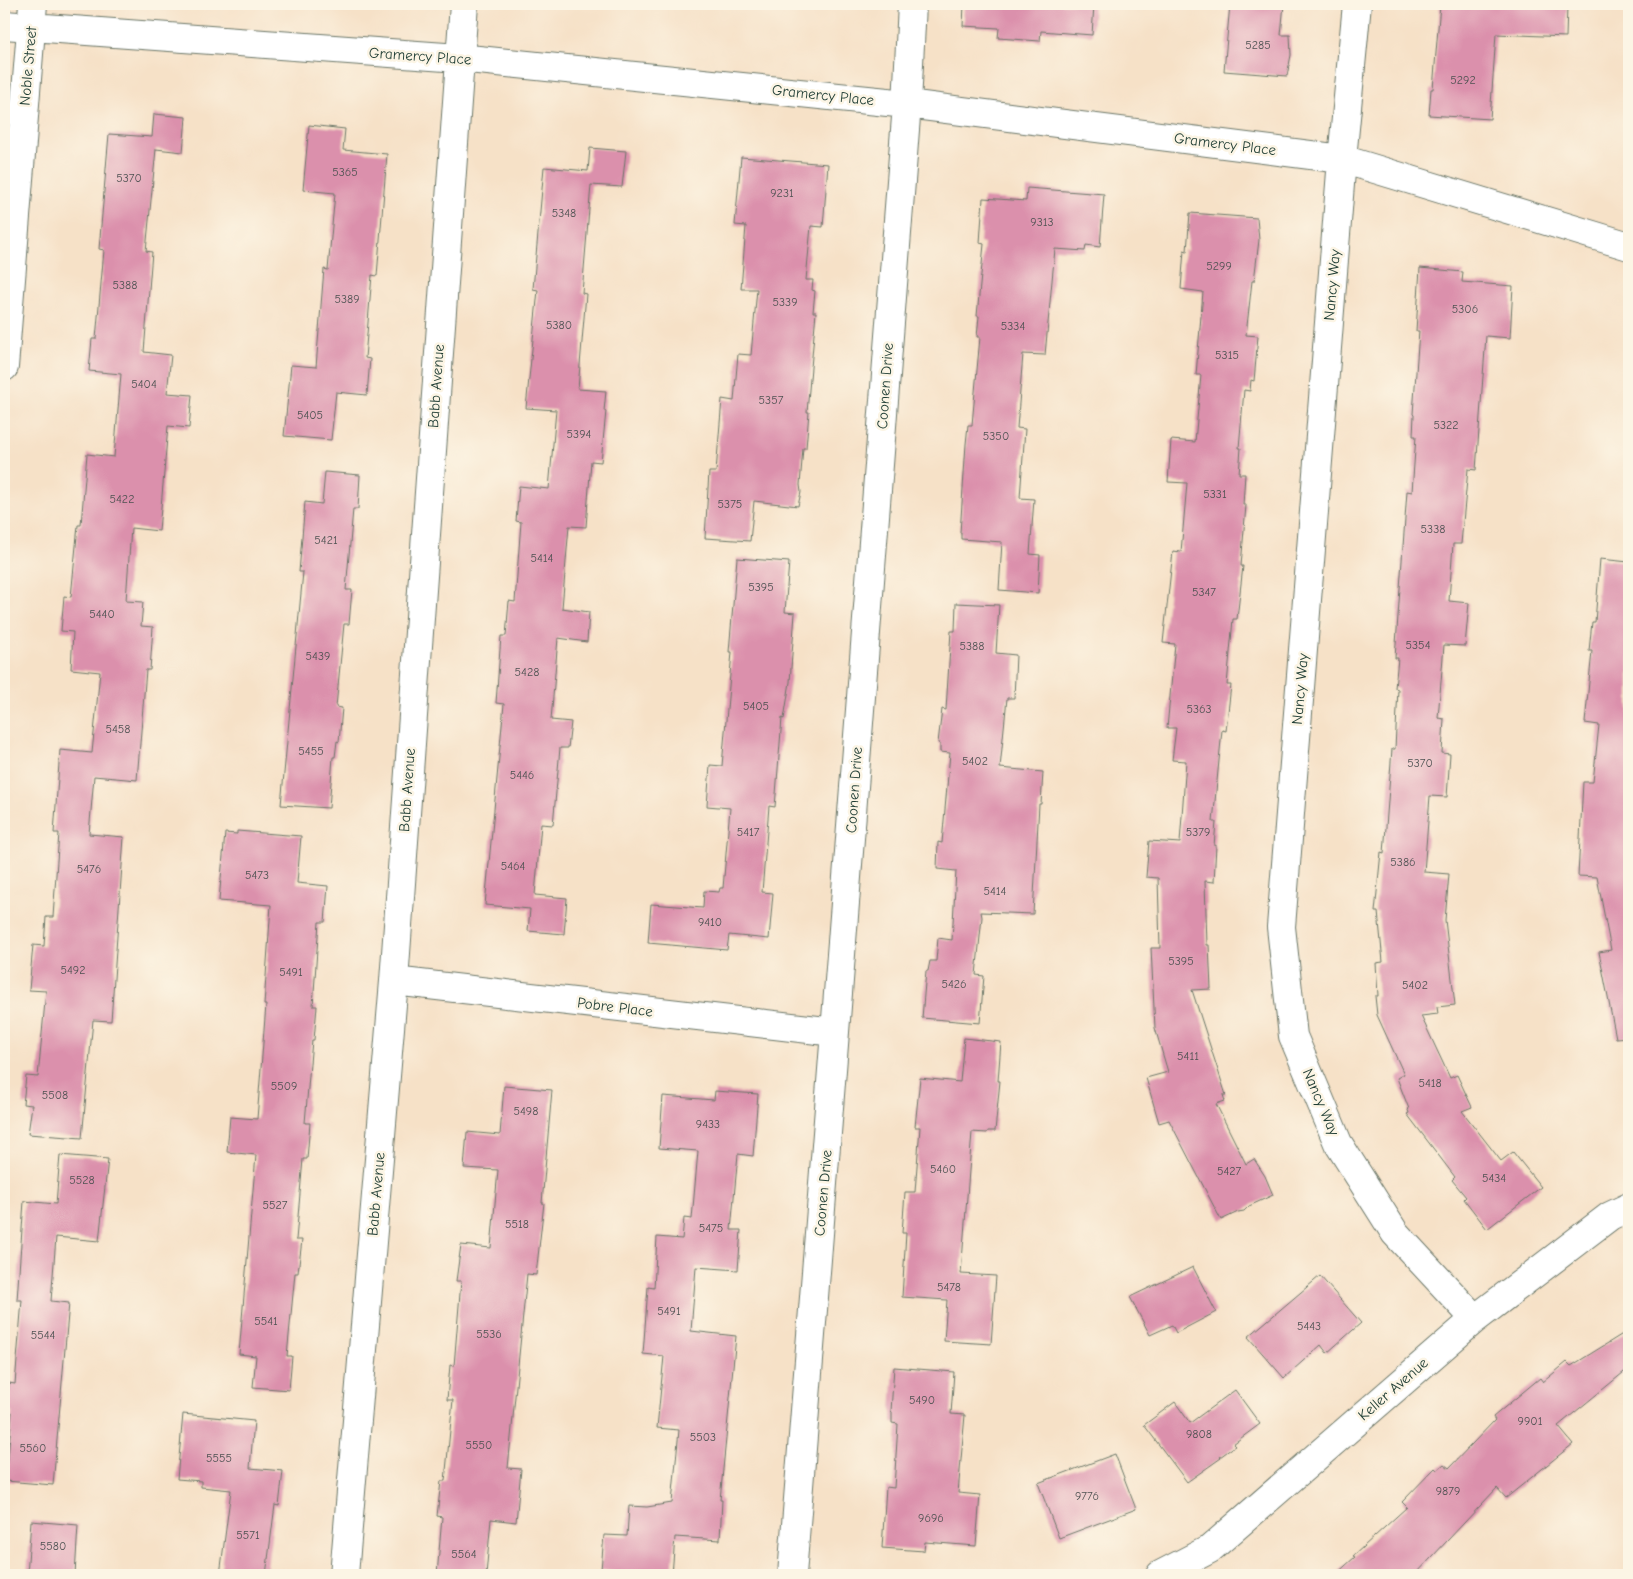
<svg xmlns="http://www.w3.org/2000/svg" width="1633" height="1579" viewBox="0 0 1633 1579" font-family="'Comic Neue',sans-serif">
	<rect width="100%" height="100%" fill="#fcf5e5"/>
	<filter id="ink" filterUnits="userSpaceOnUse"><feTurbulence type="fractalNoise" baseFrequency=".02" numOctaves="2"/><feDisplacementMap in="SourceGraphic" scale="10" xChannelSelector="R" yChannelSelector="G"/><feConvolveMatrix kernelMatrix="1 2 1 2 8 2 1 2 1" color-interpolation-filters="sRGB"/></filter>
	<filter id="wash" filterUnits="userSpaceOnUse"><feTurbulence type="fractalNoise" baseFrequency=".0096" numOctaves="4" result="noise"/><feDisplacementMap in="SourceGraphic" scale="20" xChannelSelector="R" yChannelSelector="G"/><feGaussianBlur stdDeviation="1.12" result="paint"/><feColorMatrix in="noise" values="0 0 0 0 0 0 0 0 0 0 0 0 0 0 0 0 0 1.4 0 .05"/><feComposite in="paint" operator="in"/></filter>
	<g filter="url(#wash)">
		<rect width="100%" height="100%" fill="#f6e1c7"/>
		<g id="blocks">
			<path fill="#db90ac" d="M 964,4 L 1094,4 L 1092,35 L 1041,31 L 1040,41 L 998,38 L 999,28 L 963,26 Z
				M 1230,4 L 1284,4 L 1281,35 L 1290,35 L 1291,55 L 1287,76 L 1224,71 Z
				M 1440,4 L 1502,4 L 1567,7 L 1566,37 L 1496,34 L 1490,119 L 1429,115 L 1431,89 L 1433,89 Z
				M 154,114 L 186,117 L 183,152 L 156,149 L 146,251 L 152,252 L 144,352 L 171,355 L 167,393 L 192,395 L 189,428 L 168,426 L 159,531 L 131,528 L 126,601 L 143,602 L 141,626 L 153,627 L 150,670 L 146,670 L 137,780 L 94,776 L 89,834 L 124,837 L 111,1021 L 93,1020 L 82,1138 L 28,1134 L 32,1105 L 23,1104 L 26,1076 L 38,1077 L 46,991 L 29,990 L 33,945 L 44,946 L 46,917 L 53,917 L 59,833 L 54,833 L 60,750 L 92,753 L 100,672 L 71,669 L 73,632 L 61,631 L 64,596 L 71,597 L 78,525 L 81,525 L 87,454 L 114,457 L 121,374 L 89,371 L 92,339 L 96,339 L 104,250 L 99,249 L 109,134 L 152,137 Z
				M 309,125 L 345,129 L 343,150 L 387,154 L 377,276 L 372,275 L 365,358 L 370,359 L 367,395 L 336,392 L 331,440 L 284,436 L 291,365 L 316,367 L 324,269 L 328,270 L 335,193 L 303,190 Z
				M 590,148 L 626,151 L 622,187 L 591,185 L 582,293 L 586,294 L 578,389 L 606,391 L 604,411 L 606,411 L 601,462 L 591,461 L 586,527 L 569,526 L 562,608 L 589,612 L 587,642 L 558,638 L 551,720 L 571,722 L 568,748 L 560,748 L 553,825 L 541,824 L 535,895 L 567,898 L 564,934 L 528,931 L 530,909 L 485,905 L 504,704 L 496,703 L 501,636 L 506,636 L 509,601 L 515,602 L 521,522 L 516,521 L 519,486 L 549,489 L 556,410 L 526,408 L 538,290 L 533,289 L 544,167 L 588,171 Z
				M 741,157 L 828,164 L 823,227 L 811,226 L 806,280 L 813,280 L 812,290 L 815,291 L 813,312 L 816,312 L 807,412 L 809,412 L 806,448 L 803,448 L 800,485 L 801,492 L 798,506 L 754,501 L 750,541 L 705,538 L 709,472 L 716,472 L 722,399 L 734,401 L 738,354 L 751,355 L 757,289 L 741,289 L 746,226 L 735,225 Z
				M 1027,188 L 1104,194 L 1100,247 L 1086,245 L 1085,251 L 1055,249 L 1045,355 L 1023,354 L 1017,428 L 1025,429 L 1020,498 L 1034,499 L 1030,554 L 1040,555 L 1038,593 L 999,590 L 1002,542 L 961,539 L 961,533 L 960,533 L 966,444 L 968,425 L 972,425 L 980,337 L 977,337 L 979,316 L 977,316 L 984,244 L 980,243 L 983,198 L 1026,201 Z
				M 1190,213 L 1257,218 L 1259,240 L 1254,281 L 1252,281 L 1246,335 L 1258,336 L 1254,381 L 1251,380 L 1250,391 L 1244,390 L 1239,448 L 1241,448 L 1239,474 L 1245,474 L 1243,505 L 1246,505 L 1241,566 L 1243,566 L 1237,619 L 1233,619 L 1227,685 L 1231,685 L 1226,731 L 1222,730 L 1213,822 L 1216,822 L 1214,846 L 1216,845 L 1214,882 L 1205,881 L 1207,945 L 1209,945 L 1211,989 L 1192,990 L 1226,1095 L 1223,1095 L 1225,1101 L 1216,1104 L 1246,1164 L 1254,1159 L 1265,1176 L 1273,1195 L 1249,1206 L 1244,1211 L 1238,1212 L 1221,1220 L 1169,1120 L 1159,1123 L 1146,1078 L 1168,1072 L 1155,1028 L 1151,948 L 1160,948 L 1158,878 L 1146,877 L 1149,841 L 1180,843 L 1186,761 L 1172,760 L 1176,728 L 1167,728 L 1175,644 L 1163,643 L 1173,551 L 1181,552 L 1187,483 L 1168,482 L 1171,440 L 1195,442 L 1201,375 L 1196,375 L 1203,292 L 1181,289 L 1184,250 L 1187,251 Z
				M 1420,268 L 1463,272 L 1462,282 L 1513,286 L 1510,338 L 1486,336 L 1476,470 L 1468,469 L 1461,544 L 1453,544 L 1449,601 L 1469,603 L 1465,646 L 1444,645 L 1438,718 L 1444,719 L 1442,753 L 1450,754 L 1447,797 L 1430,796 L 1424,872 L 1449,874 L 1445,920 L 1455,1005 L 1437,1007 L 1438,1014 L 1421,1016 L 1450,1078 L 1457,1075 L 1472,1107 L 1462,1111 L 1501,1161 L 1513,1152 L 1541,1187 L 1487,1229 L 1464,1199 L 1466,1197 L 1452,1180 L 1455,1177 L 1407,1114 L 1409,1113 L 1408,1110 L 1409,1109 L 1397,1078 L 1404,1074 L 1377,1015 L 1375,996 L 1378,996 L 1376,963 L 1383,962 L 1378,912 L 1375,912 L 1381,852 L 1384,853 L 1392,749 L 1395,749 L 1398,689 L 1395,688 L 1398,658 L 1395,658 L 1407,491 L 1412,492 L 1416,436 L 1413,436 L 1414,415 L 1413,414 L 1419,331 L 1416,331 Z
				M 325,472 L 360,475 L 358,509 L 353,509 L 346,590 L 352,590 L 349,624 L 344,624 L 336,707 L 342,708 L 339,742 L 337,741 L 335,757 L 333,757 L 329,808 L 281,805 L 303,572 L 299,572 L 305,502 L 322,504 Z
				M 737,558 L 789,562 L 785,612 L 795,613 L 790,682 L 784,719 L 782,718 L 775,807 L 769,806 L 762,892 L 773,893 L 769,939 L 729,935 L 727,950 L 648,943 L 651,904 L 703,908 L 704,891 L 719,892 L 720,888 L 723,888 L 730,808 L 707,806 L 710,765 L 722,766 L 732,652 L 729,652 Z
				M 1600,559 L 1629,562 L 1629,1037 L 1616,1038 L 1599,952 L 1611,950 L 1597,877 L 1578,876 L 1583,782 L 1593,782 L 1599,725 L 1585,723 L 1592,651 L 1589,651 L 1592,622 L 1595,622 Z
				M 956,603 L 999,605 L 996,653 L 1016,655 L 1014,698 L 1007,698 L 1000,768 L 1043,772 L 1041,804 L 1039,804 L 1033,914 L 981,912 L 982,917 L 976,975 L 984,976 L 980,1023 L 922,1018 L 926,971 L 928,971 L 930,961 L 936,961 L 938,938 L 952,940 L 956,871 L 937,869 L 938,842 L 942,843 L 950,753 L 940,752 L 940,744 L 938,743 L 942,709 L 946,710 L 951,631 L 955,631 Z
				M 237,831 L 301,836 L 297,883 L 328,886 L 325,922 L 319,922 L 313,1006 L 317,1006 L 314,1040 L 312,1040 L 305,1123 L 310,1123 L 307,1159 L 303,1159 L 296,1240 L 302,1240 L 298,1273 L 295,1273 L 287,1356 L 292,1356 L 289,1390 L 253,1387 L 256,1356 L 239,1354 L 256,1155 L 227,1152 L 230,1117 L 257,1119 L 266,1005 L 264,1005 L 271,905 L 219,901 L 225,833 L 237,834 Z
				M 964,1038 L 1001,1042 L 998,1081 L 1000,1081 L 995,1131 L 988,1131 L 987,1133 L 972,1132 L 961,1274 L 996,1276 L 991,1344 L 944,1341 L 947,1300 L 902,1297 L 906,1233 L 902,1233 L 905,1192 L 915,1192 L 920,1127 L 915,1127 L 920,1078 L 960,1082 Z
				M 504,1086 L 552,1090 L 542,1203 L 544,1203 L 536,1275 L 527,1274 L 508,1468 L 521,1469 L 516,1522 L 491,1519 L 486,1575 L 437,1575 L 442,1517 L 437,1516 L 441,1481 L 445,1481 L 453,1400 L 447,1400 L 450,1365 L 454,1366 L 461,1281 L 456,1281 L 461,1245 L 491,1248 L 498,1170 L 464,1168 L 467,1132 L 500,1135 Z
				M 715,1091 L 758,1094 L 753,1156 L 738,1154 L 731,1230 L 741,1230 L 738,1270 L 696,1267 L 691,1331 L 736,1336 L 720,1500 L 722,1500 L 720,1540 L 675,1537 L 672,1575 L 642,1575 L 601,1570 L 604,1535 L 627,1536 L 629,1506 L 647,1507 L 672,1503 L 679,1430 L 657,1428 L 664,1356 L 643,1354 L 648,1287 L 654,1288 L 657,1237 L 682,1239 L 684,1218 L 692,1219 L 698,1151 L 659,1148 L 663,1096 L 714,1100 Z
				M 60,1155 L 108,1159 L 99,1241 L 56,1237 L 51,1301 L 69,1303 L 53,1485 L 6,1481 L 12,1412 L 7,1412 L 9,1383 L 15,1384 L 22,1300 L 17,1300 L 24,1201 L 56,1204 Z
				M 1193,1267 L 1216,1312 L 1176,1333 L 1172,1325 L 1150,1335 L 1130,1297 Z
				M 1320,1276 L 1361,1323 L 1327,1353 L 1321,1345 L 1284,1378 L 1248,1337 Z
				M 1629,1330 L 1629,1368 L 1558,1426 L 1573,1444 L 1506,1498 L 1497,1488 L 1415,1575 L 1335,1575 L 1355,1557 L 1353,1556 L 1407,1507 L 1402,1502 L 1435,1468 L 1437,1470 L 1444,1464 L 1449,1468 L 1495,1420 L 1493,1417 L 1540,1378 L 1543,1382 L 1567,1362 L 1571,1366 Z
				M 894,1367 L 954,1372 L 951,1414 L 965,1415 L 958,1493 L 980,1495 L 976,1546 L 925,1542 L 924,1551 L 882,1548 L 886,1487 L 894,1488 L 898,1424 L 892,1423 L 892,1412 L 891,1411 Z
				M 1235,1390 L 1260,1424 L 1233,1444 L 1235,1446 L 1220,1457 L 1221,1458 L 1187,1482 L 1144,1425 L 1175,1402 L 1190,1423 Z
				M 183,1414 L 254,1421 L 250,1468 L 283,1471 L 279,1506 L 275,1505 L 266,1575 L 220,1575 L 231,1490 L 201,1487 L 201,1481 L 177,1479 Z
				M 1115,1454 L 1136,1509 L 1059,1538 L 1038,1483 Z
				M 31,1521 L 78,1525 L 75,1575 L 27,1575 Z"/>
		</g>
	</g>
	<g filter="url(#ink)">
		<use href="#blocks" fill-opacity="0" stroke="#6a7667" stroke-width="1"/>
		<g fill="none" stroke-linecap="round" stroke-linejoin="round">
			<g stroke="#6a7667" stroke-width="30">
				<path id="street" d="M 1357,4 L 1342,159 L 1281,927 L 1293,1036 L 1338,1143 L 1395,1233 L 1475,1319
					M 4,25 L 459,58 L 907,104 L 1342,159 L 1629,246
					M 4,367 L 33,4
					M 394,981 L 835,1032
					M 344,1575 L 394,981 L 464,4
					M 792,1575 L 835,1032 L 907,104 L 912,4
					M 1160,1575 L 1210,1549 L 1475,1319 L 1610,1216 L 1629,1207"/>
			</g>
			<use href="#street" stroke="#fff" stroke-width="28"/>
		</g>
	</g>
	<g text-anchor="middle" dominant-baseline="central" stroke-width="5" stroke-linejoin="round" paint-order="stroke">
		<g font-size="12" fill="#4e5252">
			<text x="1258" y="45">5285</text>
			<text x="1463" y="80">5292</text>
			<text x="345" y="172">5365</text>
			<text x="129" y="178">5370</text>
			<text x="782" y="193">9231</text>
			<text x="564" y="213">5348</text>
			<text x="1042" y="222">9313</text>
			<text x="1219" y="266">5299</text>
			<text x="125" y="285">5388</text>
			<text x="347" y="299">5389</text>
			<text x="785" y="302">5339</text>
			<text x="1465" y="309">5306</text>
			<text x="559" y="325">5380</text>
			<text x="1013" y="326">5334</text>
			<text x="1227" y="355">5315</text>
			<text x="144" y="384">5404</text>
			<text x="771" y="400">5357</text>
			<text x="310" y="415">5405</text>
			<text x="1446" y="425">5322</text>
			<text x="579" y="434">5394</text>
			<text x="996" y="436">5350</text>
			<text x="1215" y="494">5331</text>
			<text x="122" y="499">5422</text>
			<text x="730" y="504">5375</text>
			<text x="1433" y="529">5338</text>
			<text x="326" y="540">5421</text>
			<text x="542" y="558">5414</text>
			<text x="761" y="587">5395</text>
			<text x="1204" y="592">5347</text>
			<text x="102" y="614">5440</text>
			<text x="1418" y="645">5354</text>
			<text x="972" y="646">5388</text>
			<text x="318" y="656">5439</text>
			<text x="527" y="672">5428</text>
			<text x="756" y="706">5405</text>
			<text x="1199" y="709">5363</text>
			<text x="118" y="729">5458</text>
			<text x="311" y="751">5455</text>
			<text x="975" y="761">5402</text>
			<text x="1420" y="763">5370</text>
			<text x="522" y="775">5446</text>
			<text x="748" y="832">5417</text>
			<text x="1198" y="832">5379</text>
			<text x="1403" y="862">5386</text>
			<text x="513" y="866">5464</text>
			<text x="89" y="869">5476</text>
			<text x="257" y="875">5473</text>
			<text x="995" y="891">5414</text>
			<text x="710" y="922">9410</text>
			<text x="1181" y="961">5395</text>
			<text x="73" y="970">5492</text>
			<text x="291" y="972">5491</text>
			<text x="954" y="984">5426</text>
			<text x="1415" y="985">5402</text>
			<text x="1188" y="1056">5411</text>
			<text x="1430" y="1083">5418</text>
			<text x="284" y="1086">5509</text>
			<text x="55" y="1095">5508</text>
			<text x="526" y="1111">5498</text>
			<text x="708" y="1124">9433</text>
			<text x="943" y="1169">5460</text>
			<text x="1229" y="1171">5427</text>
			<text x="1494" y="1178">5434</text>
			<text x="82" y="1180">5528</text>
			<text x="275" y="1205">5527</text>
			<text x="517" y="1224">5518</text>
			<text x="711" y="1228">5475</text>
			<text x="949" y="1287">5478</text>
			<text x="669" y="1311">5491</text>
			<text x="266" y="1321">5541</text>
			<text x="1309" y="1326">5443</text>
			<text x="489" y="1334">5536</text>
			<text x="43" y="1335">5544</text>
			<text x="922" y="1400">5490</text>
			<text x="1530" y="1421">9901</text>
			<text x="1199" y="1434">9808</text>
			<text x="703" y="1437">5503</text>
			<text x="479" y="1445">5550</text>
			<text x="33" y="1448">5560</text>
			<text x="219" y="1458">5555</text>
			<text x="1448" y="1491">9879</text>
			<text x="1087" y="1496">9776</text>
			<text x="931" y="1518">9696</text>
			<text x="248" y="1535">5571</text>
			<text x="53" y="1546">5580</text>
			<text x="464" y="1554">5564</text>
		</g>
		<g font-size="15" fill="#1f3d34" stroke="#fcf5e5">
			<text transform="translate(420 56) rotate(4)">Gramercy Place</text>
			<text transform="translate(28 66) rotate(-85)">Noble Street</text>
			<text transform="translate(823 95) rotate(6)">Gramercy Place</text>
			<text transform="translate(1225 144) rotate(7)">Gramercy Place</text>
			<text transform="translate(1332 285) rotate(-85)">Nancy Way</text>
			<text transform="translate(436 386) rotate(-86)">Babb Avenue</text>
			<text transform="translate(885 386) rotate(-86)">Coonen Drive</text>
			<text transform="translate(1300 689) rotate(-85)">Nancy Way</text>
			<text transform="translate(407 790) rotate(-86)">Babb Avenue</text>
			<text transform="translate(854 790) rotate(-86)">Coonen Drive</text>
			<text transform="translate(615 1007) rotate(7)">Pobre Place</text>
			<text transform="translate(1321 1102) rotate(67)">Nancy Way</text>
			<text transform="translate(823 1193) rotate(-85)">Coonen Drive</text>
			<text transform="translate(376 1194) rotate(-85)">Babb Avenue</text>
			<text transform="translate(1393 1389) rotate(-41)">Keller Avenue</text>
		</g>
	</g>
	<rect width="1633" height="1579" fill="none" stroke="#fcf5e5" stroke-width="20"/>
</svg>
